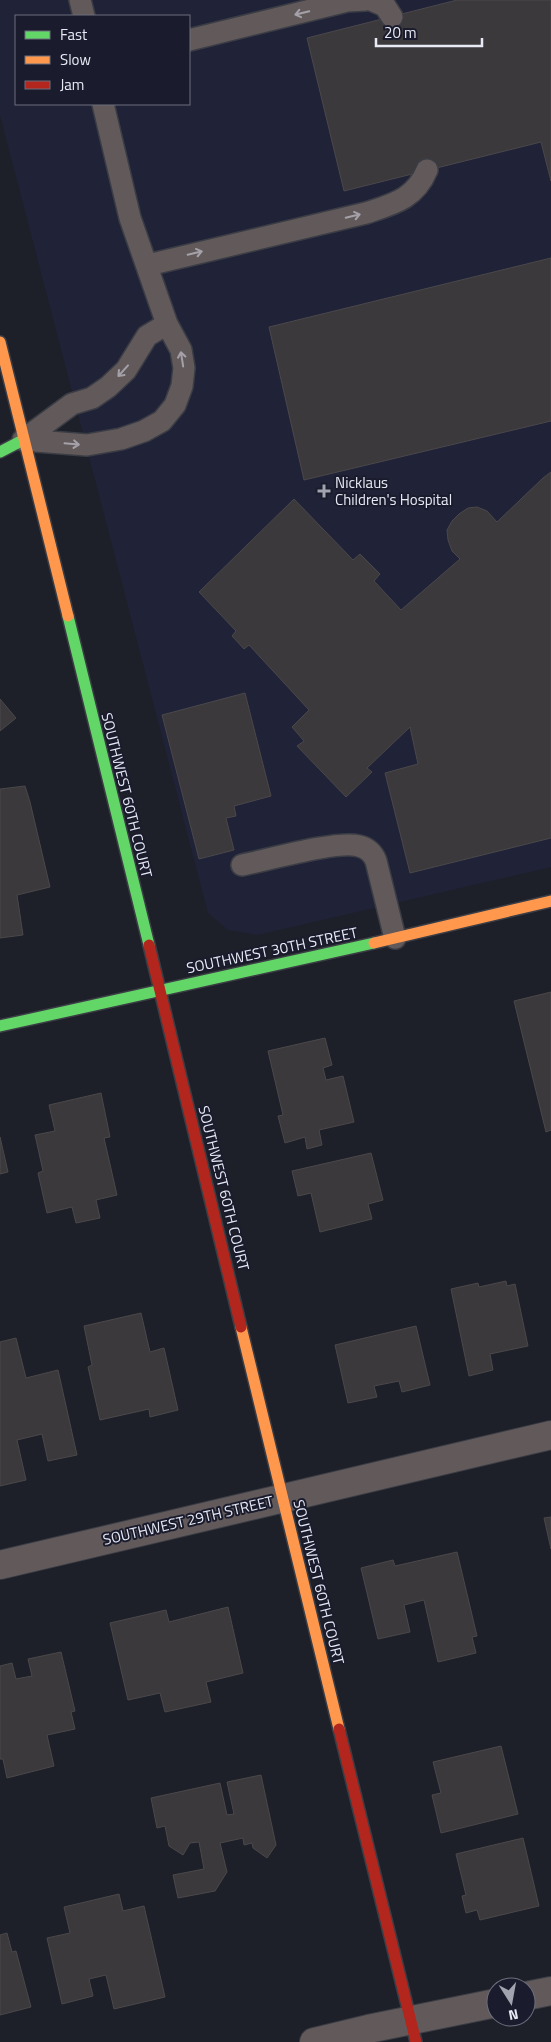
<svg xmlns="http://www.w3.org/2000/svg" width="551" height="2042" viewBox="0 0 551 2042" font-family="'Titillium Web',sans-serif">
	<rect width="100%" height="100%" fill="#1e2029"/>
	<path fill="#202238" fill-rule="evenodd" d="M 0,0 L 551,0 L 551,867 L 257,935 L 228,930 L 208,913 L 0,115 ZM 16,16 L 189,16 L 189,104 L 16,104 Z"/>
	<path fill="#3c393c" stroke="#4a484a" d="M 457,0 L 551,0 L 551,181 L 541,142 L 344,191 L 307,38 Z
		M 551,258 L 551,421 L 304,480 L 269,327 Z
		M 551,472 L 551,838 L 410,873 L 385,773 L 418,764 L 410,727 L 367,768 L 372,772 L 346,797 L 297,746 L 304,741 L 292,727 L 309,710 L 249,645 L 244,649 L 232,636 L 236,631 L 199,592 L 294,499 L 353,560 L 360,554 L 380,574 L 374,581 L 401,610 L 460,559 L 452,551 L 448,540 L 447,530 L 452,521 L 459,514 L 468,508 L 477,507 L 487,511 L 497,522 L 543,478 Z
		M 245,693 L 271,796 L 234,806 L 236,816 L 226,818 L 234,850 L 199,859 L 162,715 Z
		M 0,699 L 16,718 L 0,731 Z
		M 25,786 L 30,802 L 50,887 L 17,895 L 23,935 L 0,938 L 0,789 Z
		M 551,992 L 551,1130 L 546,1132 L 514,1001 Z
		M 325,1038 L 332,1065 L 323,1068 L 326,1080 L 343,1076 L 354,1122 L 319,1130 L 322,1145 L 307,1149 L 305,1137 L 285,1143 L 278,1116 L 283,1115 L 268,1051 Z
		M 101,1093 L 110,1137 L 104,1138 L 117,1195 L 96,1200 L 100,1218 L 76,1223 L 72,1207 L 47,1213 L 38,1173 L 43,1171 L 35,1135 L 55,1131 L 49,1105 Z
		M 0,1137 L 8,1172 L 0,1174 Z
		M 371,1153 L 383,1200 L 368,1204 L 372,1219 L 320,1232 L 311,1193 L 298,1196 L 292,1171 Z
		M 506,1281 L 507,1286 L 515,1284 L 528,1346 L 490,1354 L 493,1370 L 469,1376 L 451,1289 L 478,1283 L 479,1287 Z
		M 141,1313 L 150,1352 L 164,1348 L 178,1410 L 150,1417 L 149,1409 L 100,1420 L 88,1367 L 92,1365 L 84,1326 Z
		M 416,1326 L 430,1385 L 402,1392 L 399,1381 L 374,1386 L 377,1397 L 348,1403 L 335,1345 Z
		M 16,1338 L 26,1378 L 58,1370 L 77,1455 L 48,1461 L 42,1434 L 17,1440 L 26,1480 L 0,1486 L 0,1342 Z
		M 551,1517 L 551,1549 L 544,1518 Z
		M 457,1552 L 477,1636 L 472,1637 L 476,1653 L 438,1662 L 424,1600 L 404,1605 L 410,1632 L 378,1639 L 361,1568 L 393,1560 L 395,1566 Z
		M 228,1607 L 243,1673 L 206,1682 L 211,1702 L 165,1712 L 160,1693 L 128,1700 L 110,1623 L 166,1610 L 169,1622 Z
		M 61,1652 L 75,1711 L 71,1712 L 75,1729 L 47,1735 L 54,1766 L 7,1778 L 3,1759 L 0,1759 L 0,1666 L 12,1663 L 16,1679 L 32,1676 L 28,1659 Z
		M 501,1746 L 518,1814 L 441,1833 L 432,1795 L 441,1793 L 433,1762 Z
		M 261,1775 L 276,1845 L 267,1858 L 253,1848 L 252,1843 L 244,1845 L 243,1838 L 220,1843 L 227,1872 L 215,1891 L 178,1898 L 173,1875 L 204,1869 L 199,1842 L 190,1843 L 183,1855 L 169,1846 L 165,1826 L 157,1828 L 151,1798 L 220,1783 L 227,1815 L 234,1814 L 227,1782 Z
		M 523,1838 L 539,1906 L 480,1920 L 477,1910 L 466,1913 L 462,1896 L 466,1895 L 456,1854 Z
		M 119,1894 L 123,1911 L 144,1906 L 165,1997 L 114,2009 L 106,1975 L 89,1979 L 93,1996 L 62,2004 L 47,1938 L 70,1933 L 64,1907 Z
		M 7,1933 L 12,1952 L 16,1951 L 31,2007 L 0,2015 L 0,1935 Z"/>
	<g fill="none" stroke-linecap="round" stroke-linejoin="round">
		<g stroke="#3b3d45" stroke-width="24">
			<path id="lane" d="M 80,0 L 84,16
				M 371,0 L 385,6 L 392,17
				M 189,40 L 347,1 L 366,0
				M 148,265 L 366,213 C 393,204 415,199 427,170
				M 23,440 L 87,445 L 121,439 L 144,431 L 162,421 L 175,405 L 182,386 L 184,368 L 181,350 L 167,324 L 130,218 L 103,104
				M 23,440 L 72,404 L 92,398 L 108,387 L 126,370 L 147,336 L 167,324
				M 242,865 C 268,860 337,840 359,846 C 367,848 373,853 376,861 L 395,938"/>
		</g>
		<g stroke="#3b3d45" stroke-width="30">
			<path id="street" d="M 0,1565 L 551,1435
				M 526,1996 L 551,1991
				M 314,2042 L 368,2029 L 496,2003"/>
		</g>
		<g stroke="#3b3d45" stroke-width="14">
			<path id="fast" d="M 0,452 L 23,440
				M 68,616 L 149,945
				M 0,1026 L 374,943"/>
		</g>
		<g stroke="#3b3d45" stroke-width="14">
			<path id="slow" d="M 0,342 L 68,616
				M 374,943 L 551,901
				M 241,1327 L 339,1729"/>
		</g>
		<g stroke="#3b3d45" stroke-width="14">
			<path id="jam" d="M 149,945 L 241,1327
				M 339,1729 L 416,2042"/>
		</g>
		<use href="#lane" stroke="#62595b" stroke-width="21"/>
		<use href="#street" stroke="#62595b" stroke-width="28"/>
		<use href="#fast" stroke="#63d668" stroke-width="11"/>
		<use href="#slow" stroke="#ff974d" stroke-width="11"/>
		<use href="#jam" stroke="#b3261e" stroke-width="11"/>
	</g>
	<defs><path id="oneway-shaft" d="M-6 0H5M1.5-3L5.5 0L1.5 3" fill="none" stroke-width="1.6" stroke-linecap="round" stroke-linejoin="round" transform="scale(1.25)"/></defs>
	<g stroke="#a4a1a8">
		<use href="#oneway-shaft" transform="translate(302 13) rotate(166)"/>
		<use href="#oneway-shaft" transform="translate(353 216) rotate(-13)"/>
		<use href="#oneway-shaft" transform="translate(195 253) rotate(-13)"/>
		<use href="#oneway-shaft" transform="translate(182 359) rotate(-99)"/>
		<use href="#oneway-shaft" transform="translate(123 371) rotate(132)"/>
		<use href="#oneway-shaft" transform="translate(72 444) rotate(5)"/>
	</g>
	<path fill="#a1a3ae" stroke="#1a1c2d" stroke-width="2" d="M321.5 483.5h5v5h5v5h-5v5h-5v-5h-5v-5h5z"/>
	<g text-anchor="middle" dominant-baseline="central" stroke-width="4" stroke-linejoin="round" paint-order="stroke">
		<g font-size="15" fill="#e7e9f5" stroke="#1a1c2d" text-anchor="start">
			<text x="335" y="482">Nicklaus<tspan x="335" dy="17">Children's Hospital</tspan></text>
		</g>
		<g font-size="15" fill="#e7e9f5" stroke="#1a1c2d">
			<text transform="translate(127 795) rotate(76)">SOUTHWEST 60TH COURT</text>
			<text transform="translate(272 950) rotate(-12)">SOUTHWEST 30TH STREET</text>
			<text transform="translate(224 1188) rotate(76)">SOUTHWEST 60TH COURT</text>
			<text transform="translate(188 1520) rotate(-13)">SOUTHWEST 29TH STREET</text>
			<text transform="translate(319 1582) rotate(76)">SOUTHWEST 60TH COURT</text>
		</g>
	</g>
	<rect x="15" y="15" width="175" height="90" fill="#1a1c2d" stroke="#6c6e7d"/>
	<rect x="25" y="31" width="25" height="8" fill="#63d668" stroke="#6c6e7d"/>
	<text x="60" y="40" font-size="15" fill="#e7e9f5">Fast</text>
	<rect x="25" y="56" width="25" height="8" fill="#ff974d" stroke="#6c6e7d"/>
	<text x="60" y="65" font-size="15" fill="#e7e9f5">Slow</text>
	<rect x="25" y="81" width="25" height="8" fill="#b3261e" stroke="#6c6e7d"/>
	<text x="60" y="90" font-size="15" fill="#e7e9f5">Jam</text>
	<g transform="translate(511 2002) rotate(169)"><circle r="24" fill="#1a1c2d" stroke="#6c6e7d"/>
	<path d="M0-4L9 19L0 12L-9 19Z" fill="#a1a3ae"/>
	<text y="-8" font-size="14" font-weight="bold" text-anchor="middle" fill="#e7e9f5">N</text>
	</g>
	<path d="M376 38v8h106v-8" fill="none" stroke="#e7e9f5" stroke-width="2.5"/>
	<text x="384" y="38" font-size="15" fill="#e7e9f5" stroke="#1a1c2d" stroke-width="4" paint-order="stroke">20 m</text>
</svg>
